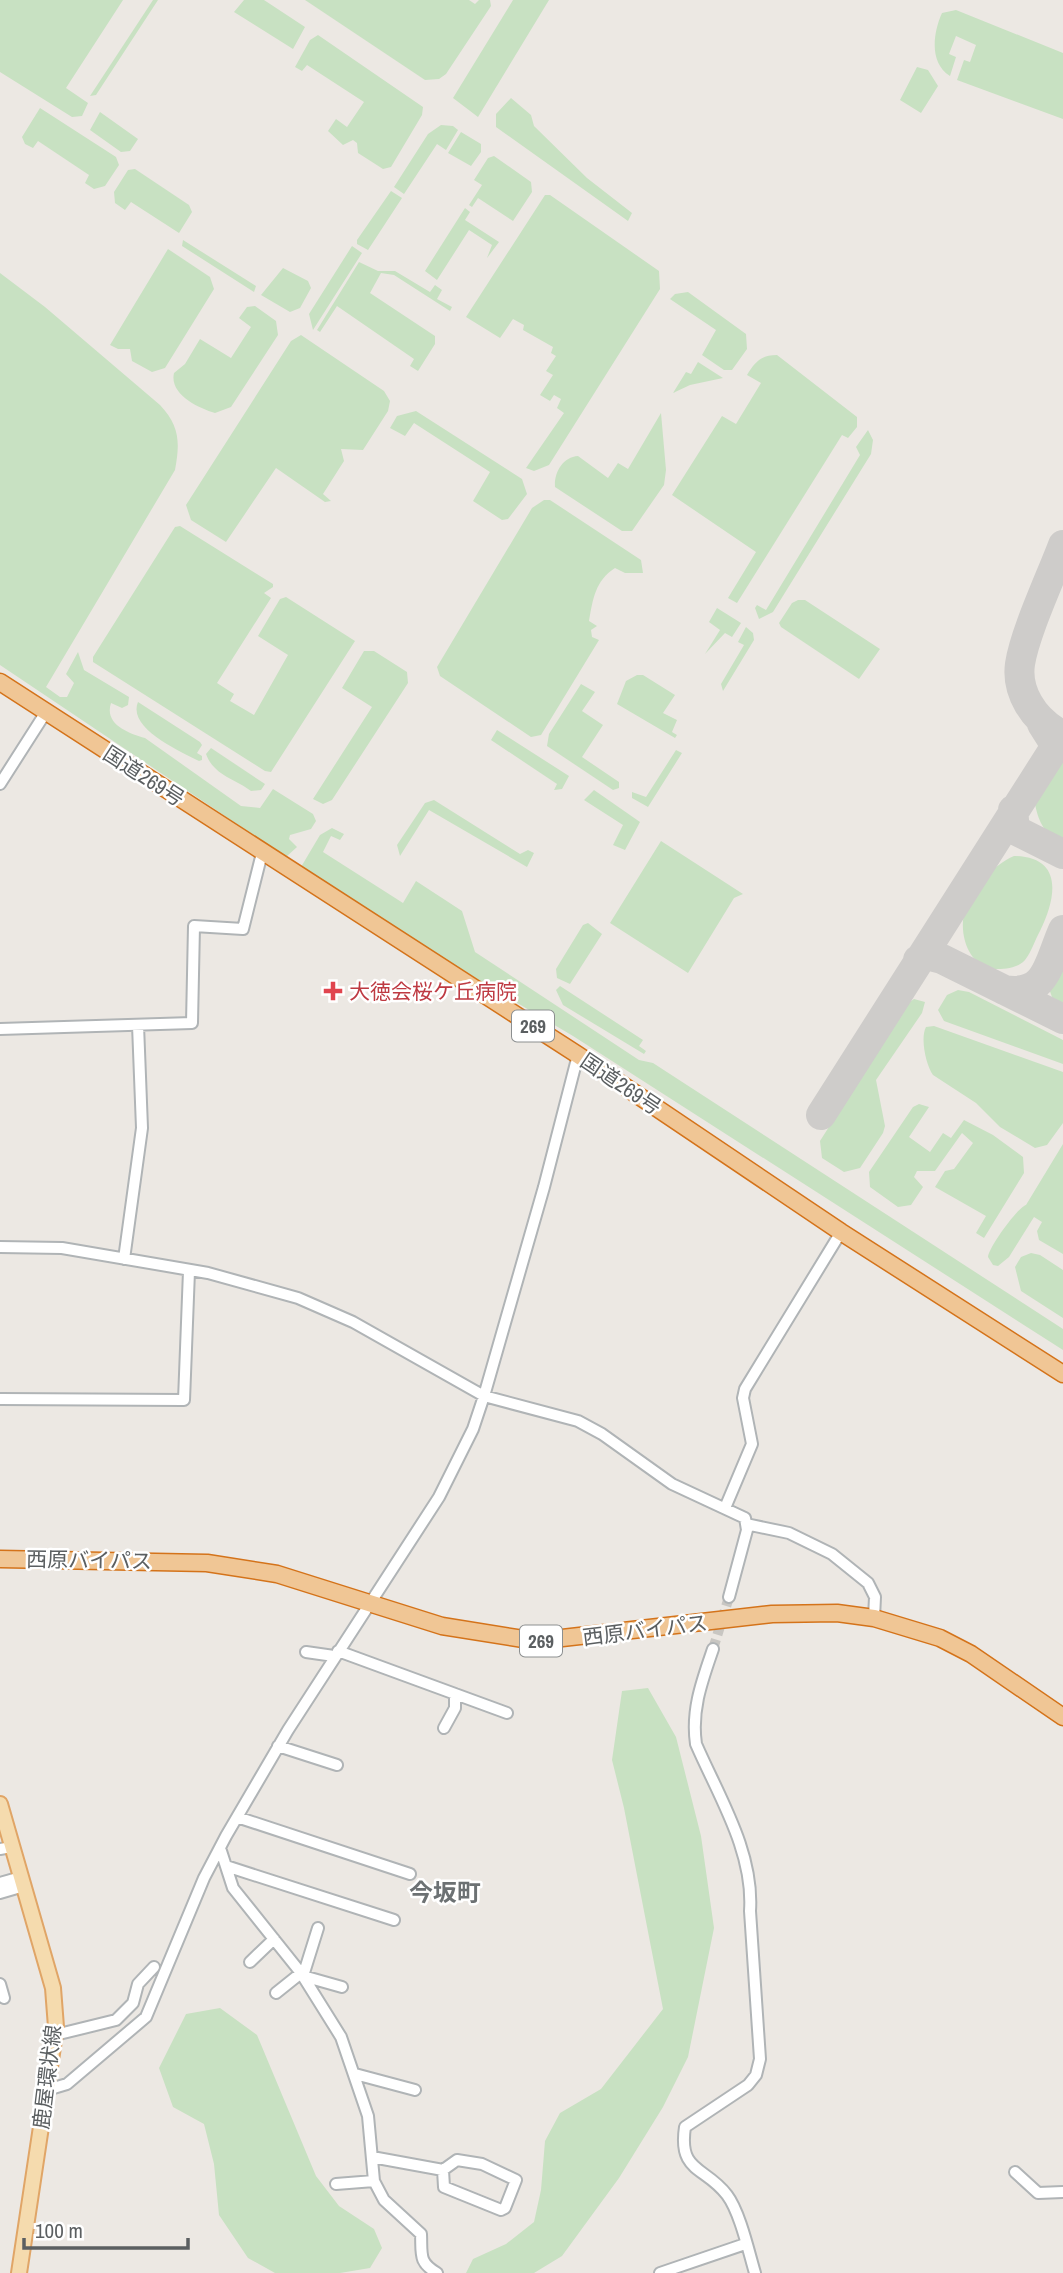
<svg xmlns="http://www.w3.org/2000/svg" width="1063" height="2273" viewBox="0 0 1063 2273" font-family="'Archivo Narrow','Noto Sans JP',sans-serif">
	<rect width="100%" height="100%" fill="#ece8e3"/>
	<path fill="#c8e1c2" d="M 0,0 L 123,0 L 66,88 L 88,103 L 82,116 L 72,117 L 0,72 Z
		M 153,0 L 158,0 L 96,95 L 90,96 Z
		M 244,0 L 264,0 L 305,27 L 293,49 L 234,12 Z
		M 305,0 L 469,0 L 475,4 L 479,0 L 490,0 L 491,6 L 446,74 L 439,79 L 425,80 Z
		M 513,0 L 549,0 L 478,117 L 453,98 Z
		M 956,10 L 1063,53 L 1063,119 L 957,80 L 964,60 L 970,62 L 976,45 L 956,36 L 949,54 L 956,57 L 950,76 C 929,63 933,33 942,13 Z
		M 318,35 L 423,107 L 422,115 L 391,167 L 383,169 L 358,153 L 357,143 L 353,140 L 343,145 L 328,131 L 336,119 L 347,127 L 364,102 L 307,65 L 302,71 L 295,67 L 310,40 Z
		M 917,67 L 928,70 L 938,86 L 921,113 L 900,100 Z
		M 511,98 L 531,115 L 534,126 L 587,178 L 632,213 L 628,221 L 496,127 L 496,114 Z
		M 40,108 L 116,157 L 119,165 L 105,186 L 94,189 L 85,183 L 89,175 L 38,141 L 33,148 L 25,144 L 22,137 Z
		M 100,112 L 138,139 L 130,151 L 121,152 L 90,130 Z
		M 441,125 L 453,126 L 458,130 L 446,150 L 437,144 L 404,194 L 394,187 L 428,134 Z
		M 461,132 L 481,144 L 481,152 L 471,166 L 448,153 Z
		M 494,156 L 531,182 L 532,192 L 513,221 L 478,198 L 472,207 L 469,205 L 482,185 L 474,180 L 488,158 Z
		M 135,169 L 189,205 L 192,212 L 179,233 L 131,202 L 125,210 L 115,203 L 114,192 L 128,170 Z
		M 391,191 L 402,198 L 368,250 L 357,244 L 357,240 Z
		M 545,195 L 550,195 L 659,271 L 660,289 L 549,465 L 534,471 L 526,468 L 564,413 L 557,408 L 561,399 L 554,395 L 550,401 L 540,395 L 553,375 L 546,371 L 556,356 L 551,353 L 553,347 L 523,330 L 524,325 L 513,319 L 500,338 L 466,317 Z
		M 465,208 L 470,212 L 465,220 L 499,242 L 487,258 L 492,245 L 469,230 L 437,280 L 425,271 Z
		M 183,240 L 256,286 L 254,292 L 182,246 Z
		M 352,246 L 362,253 L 313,330 L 309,314 Z
		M 168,249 L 210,277 L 214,289 L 165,368 L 152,372 L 132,361 L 130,349 L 118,349 L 110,345 Z
		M 359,262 L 378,271 L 395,271 L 430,292 L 435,285 L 442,290 L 437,299 L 452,307 L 450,311 L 394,275 L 381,273 L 370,293 L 435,336 L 435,344 L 418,371 L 410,366 L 414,359 L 337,306 L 320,332 L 317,330 Z
		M 283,268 L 308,281 L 311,288 L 300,308 L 290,312 L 261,295 Z
		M 0,273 L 45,307 L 160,405 C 180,426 180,443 175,470 L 46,687 L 60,697 L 67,697 L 74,683 L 66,674 L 78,652 L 84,670 L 129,697 L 128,705 L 122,708 L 111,703 C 104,724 128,733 145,738 L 241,806 L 260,808 L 273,789 L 313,814 L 316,821 L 311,829 L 290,835 L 289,839 L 297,847 L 286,857 L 0,665 Z
		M 688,292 L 746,334 L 747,349 L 732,370 L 724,370 L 702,355 L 716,330 L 670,299 L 675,294 Z
		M 255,306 L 276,321 L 278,335 L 231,407 L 215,413 C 198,408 169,394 174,373 L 185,364 L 200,339 L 231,358 L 251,327 L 239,318 L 247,307 Z
		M 301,335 L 384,391 L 390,401 L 388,411 L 363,450 L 341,449 L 344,461 L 323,494 L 331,501 L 325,502 L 276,468 L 226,542 L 191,520 L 186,505 L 291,341 Z
		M 777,355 L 857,417 L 857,427 L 848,438 L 842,435 L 737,603 L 728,598 L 756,552 L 672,495 L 722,416 L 736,424 L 761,383 L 747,375 C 755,362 761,355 777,355 Z
		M 698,362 L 723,378 L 690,385 L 673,393 L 686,372 L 691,374 Z
		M 416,411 L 522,479 L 527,494 L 508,519 L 502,520 L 473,501 L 490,472 L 414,423 L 405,436 L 390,428 L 397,416 Z
		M 661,413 L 666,470 L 664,485 L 632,531 L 622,531 L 555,487 C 554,472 563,457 578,456 L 608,478 L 618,463 L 628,469 Z
		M 868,430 L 873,440 L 871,454 L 773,612 L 759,619 L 755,608 L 757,605 L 766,610 L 860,455 L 856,447 Z
		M 544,500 L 550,500 L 641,560 L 643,573 L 625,573 L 615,568 C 595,581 593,599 589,621 L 597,626 L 591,630 L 592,637 L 599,640 L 541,735 L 531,737 L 440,676 L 437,667 L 532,508 Z
		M 180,526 L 273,584 L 273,587 L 264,593 L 271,598 L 217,683 L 234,694 L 230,701 L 254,715 L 288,655 L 258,636 L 280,599 L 286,597 L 355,641 L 271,772 L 265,771 L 93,662 L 93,657 L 175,527 Z
		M 798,600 L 805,600 L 880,649 L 859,679 L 781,627 L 779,623 L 792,603 Z
		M 717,608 L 741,623 L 732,637 L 725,633 L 705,654 L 720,630 L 709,622 Z
		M 746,627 L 753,633 L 754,640 L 723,691 L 721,684 L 744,645 L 738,642 Z
		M 364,651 L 374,651 L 407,672 L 408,683 L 332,800 L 323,804 L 313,799 L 372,707 L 342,688 Z
		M 637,675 L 643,675 L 675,695 L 663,713 L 677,720 L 672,732 L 677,735 L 675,738 L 617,704 L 626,681 Z
		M 581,684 L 595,692 L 582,711 L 603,725 L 582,757 L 619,782 L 619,788 L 613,790 L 547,746 L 549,734 Z
		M 138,702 L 200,742 L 202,745 L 197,753 L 202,756 L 202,760 L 199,761 C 180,751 127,728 138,702 Z
		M 497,730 L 569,776 L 562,789 L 554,790 L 557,784 L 491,740 Z
		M 211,748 L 265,784 L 261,790 L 251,791 C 236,779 214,776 206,754 Z
		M 676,750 L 682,753 L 648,807 L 632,798 L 632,792 L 646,797 Z
		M 1063,761 L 1063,843 C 1045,834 1039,824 1035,804 Z
		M 594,790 L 640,822 L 625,850 L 613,845 L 623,825 L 584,800 Z
		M 434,800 L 520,854 L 528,850 L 534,853 L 527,867 L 429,810 L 400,856 L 397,845 L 425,803 Z
		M 332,828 L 344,834 L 340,840 L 331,836 L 323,852 L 403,903 L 416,881 L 462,911 L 475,952 L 639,1060 L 653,1063 L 1063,1329 L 1063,1350 L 573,1036 L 379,921 L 301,867 L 320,835 Z
		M 661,841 L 743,894 L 734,898 L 688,973 L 610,923 Z
		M 1014,856 C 1063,857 1057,896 1040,931 C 1035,940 1031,953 1025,960 C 1018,968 1005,969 995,969 C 968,967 958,933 965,910 C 972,888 993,865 1014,856 Z
		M 588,923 L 602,934 L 570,984 L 557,978 L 556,969 L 583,925 Z
		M 1063,952 L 1063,1005 L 1052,997 L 1047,983 Z
		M 560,986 L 643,1040 L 639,1046 L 646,1051 L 644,1054 L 563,1005 L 556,990 Z
		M 958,990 L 969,992 L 1063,1040 L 1063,1064 L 944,1021 L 938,1010 L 947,995 Z
		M 914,999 L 925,1002 L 922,1013 L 876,1080 L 885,1126 L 883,1133 L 860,1168 L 844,1172 L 822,1158 L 820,1141 L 907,1004 Z
		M 934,1026 L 1063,1072 L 1063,1123 L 1047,1145 L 1035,1148 L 1000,1127 L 976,1103 L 933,1075 C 926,1065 920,1038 926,1027 Z
		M 919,1104 L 929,1107 L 909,1137 L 930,1152 L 943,1133 L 951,1138 L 964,1120 L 993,1135 L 1023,1157 L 1024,1173 L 984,1238 L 976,1233 L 986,1216 L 935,1187 L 945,1171 L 954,1169 L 973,1143 L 962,1133 L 935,1171 L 917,1171 L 914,1177 L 923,1187 L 911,1205 L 898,1207 L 870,1187 L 869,1172 L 913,1107 Z
		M 1063,1144 L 1063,1254 L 1039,1240 L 1037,1231 L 1042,1222 L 1034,1217 L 1009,1257 L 998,1266 L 993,1265 L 988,1257 C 989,1247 1018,1207 1026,1205 Z
		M 1031,1253 L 1040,1255 L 1063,1270 L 1063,1318 L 1021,1291 L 1015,1267 L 1021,1257 Z
		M 648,1688 L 676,1737 L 701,1836 L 714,1928 L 688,2057 L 663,2107 L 619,2178 L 562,2256 L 534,2273 L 466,2273 L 473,2259 L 506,2244 L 534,2222 L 541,2190 L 545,2141 L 560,2113 L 601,2089 L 663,2009 L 624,1808 L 612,1760 L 622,1691 Z
		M 220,2008 L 257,2035 L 316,2176 L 339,2206 L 374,2229 L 382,2248 L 370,2268 L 340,2273 L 275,2273 L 248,2258 L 219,2215 L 214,2164 L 204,2124 L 173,2107 L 159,2068 L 186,2014 Z"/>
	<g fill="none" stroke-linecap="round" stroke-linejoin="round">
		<path stroke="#ceccca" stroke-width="30" d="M 1057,732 C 1034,719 1016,692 1020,664 C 1025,632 1051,577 1063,545
			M 1013,810 L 1015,830 L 1063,854
			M 918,960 L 926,955 L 942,959 L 1063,1019
			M 1004,990 C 1047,997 1048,964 1063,930
			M 821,1115 L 1052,752 L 1054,743 L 1042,724"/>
		<path stroke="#c8c6c2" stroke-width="10" stroke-dasharray="10 5" stroke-linecap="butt" d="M 713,1649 L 729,1597"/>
		<g stroke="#b0b4b6" stroke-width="14">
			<path id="minor" d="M 0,784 L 46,712
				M 0,1029 L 192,1023 L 194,926 L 243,929 L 262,853
				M 0,1247 L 62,1248 L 208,1273 L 298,1298 L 353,1322 L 484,1396 L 578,1421 L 602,1434 L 672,1484 L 745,1518 L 747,1530 L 729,1597
				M 124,1259 L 142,1128 L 138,1025
				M 0,1399 L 184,1400 L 189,1271
				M 725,1508 L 752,1444 L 743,1398 L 745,1389 L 841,1232
				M 746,1524 L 789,1533 L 832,1554 L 868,1583 L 875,1597 L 874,1618
				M 713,1649 C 702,1681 691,1710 696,1744 C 719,1797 754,1852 750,1911 L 760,2059 L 756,2075 L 748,2085 L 685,2127 C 678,2173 705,2166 727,2195 C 740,2212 749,2253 755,2273
				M 338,1651 L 507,1713
				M 306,1652 L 334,1656
				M 444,1728 L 455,1708 L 455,1694
				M 278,1746 L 337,1765
				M 237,1817 L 410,1874
				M 0,1849 L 11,1847
				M 221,1851 L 233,1888 L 301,1973 L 341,2037 L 368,2116 L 374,2181 L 384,2200 L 421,2234 C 422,2254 418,2262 437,2273
				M 226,1866 L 394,1920
				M 0,1883 L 21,1877
				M 0,1893 L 24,1886
				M 318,1928 L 303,1976 L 342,1987
				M 250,1962 L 274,1939
				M 0,1984 L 4,1998
				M 276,1993 L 301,1973
				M 55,2035 L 116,2020 L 133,2003 L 138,1984 L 154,1967
				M 355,2074 L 415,2090
				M 47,2090 L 67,2084 L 146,2017 L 204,1878 L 226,1836 L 288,1730 L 439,1497 L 473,1429 L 484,1396 L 544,1187 L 578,1055
				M 372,2157 L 443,2170 L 457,2160 L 482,2164 L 516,2180 L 505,2208 L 501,2210 L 444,2187 L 443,2170
				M 1015,2172 L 1038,2193 L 1063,2192
				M 336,2184 L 374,2181
				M 660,2273 L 745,2244"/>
		</g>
		<g stroke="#e0a567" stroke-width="18">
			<path id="major" d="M 0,1804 L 53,1988 L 56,2027 L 19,2273"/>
		</g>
		<g stroke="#d4731a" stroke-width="19">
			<path id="highway" d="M 0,682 L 578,1055 L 841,1232 L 1063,1374
				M 0,1559 L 207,1563 L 277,1574 L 442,1626 L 536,1641 L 772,1614 L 837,1613 L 874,1618 L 940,1638 L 971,1654 L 1063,1717"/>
		</g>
		<use href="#minor" stroke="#fff" stroke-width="10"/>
		<use href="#major" stroke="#f5dbae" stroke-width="14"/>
		<use href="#highway" stroke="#f0c695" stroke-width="16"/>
	</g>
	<path fill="#e0444e" stroke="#fff" stroke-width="2.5" d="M329.5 980.5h7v7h7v7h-7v7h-7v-7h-7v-7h7z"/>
	<g text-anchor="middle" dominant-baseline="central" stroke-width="5" stroke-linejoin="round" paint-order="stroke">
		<g fill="#fff" stroke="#8c8f90" stroke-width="2">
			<rect x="512" y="1010.5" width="42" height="31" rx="5"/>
			<rect x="520" y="1625.5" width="42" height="31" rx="5"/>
		</g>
		<g font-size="19" font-weight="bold" fill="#5b5f61">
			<text x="533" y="1026">269</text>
			<text x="541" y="1641">269</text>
		</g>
		<g font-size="21" fill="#5b5f61" stroke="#fff">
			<text transform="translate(144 776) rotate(33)">国道269号</text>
			<text transform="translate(621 1084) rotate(34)">国道269号</text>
			<text transform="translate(89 1560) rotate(1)">西原バイパス</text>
			<text transform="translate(645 1630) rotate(-7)">西原バイパス</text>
			<text transform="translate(47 2077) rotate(-83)">鹿屋環状線</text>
		</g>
		<g font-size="21" fill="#be3a42" stroke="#fff" text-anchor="start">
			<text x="349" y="991">大徳会桜ケ丘病院</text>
		</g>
		<g font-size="24" font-weight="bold" fill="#6c7173" stroke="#fff">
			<text x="445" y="1892">今坂町</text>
		</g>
	</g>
	<path d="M24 2238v10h164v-10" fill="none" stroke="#5b5f61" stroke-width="3.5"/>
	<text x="35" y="2238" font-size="21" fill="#5b5f61" stroke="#ffffff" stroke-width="5" paint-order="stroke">100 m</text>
</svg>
